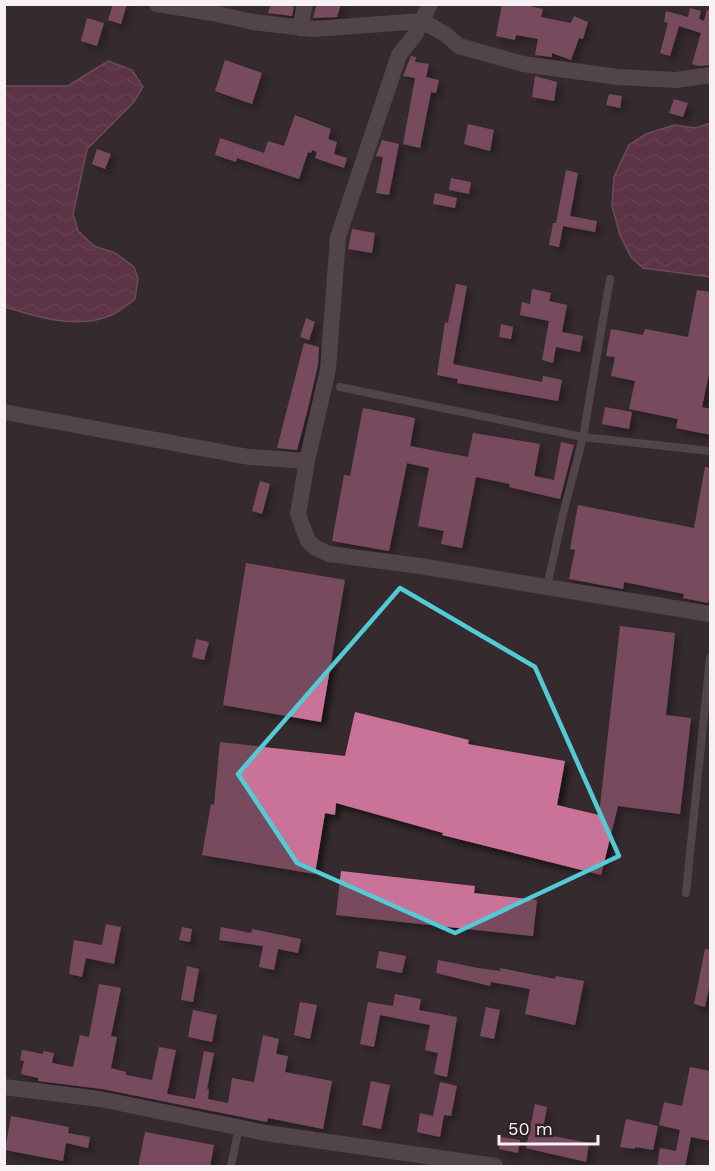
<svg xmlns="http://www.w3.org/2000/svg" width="715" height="1171" viewBox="0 0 715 1171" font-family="'Work Sans',sans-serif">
	<defs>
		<pattern id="water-waves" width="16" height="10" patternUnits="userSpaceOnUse" patternTransform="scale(1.5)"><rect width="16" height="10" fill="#8f4063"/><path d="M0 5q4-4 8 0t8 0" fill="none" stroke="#a05c7a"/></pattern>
		<filter id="shadow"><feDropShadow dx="4.5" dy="4.5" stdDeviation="3" flood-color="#0009"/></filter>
	</defs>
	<rect width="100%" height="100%" fill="#352a2e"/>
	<path fill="url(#water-waves)" stroke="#ae758e" stroke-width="1.5" d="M 108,61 L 132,70 L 143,87 L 133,103 L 87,149 L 73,214 L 78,231 L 94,246 L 115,253 L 134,267 L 138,279 L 135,299 C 125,307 115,315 103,318 C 72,328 34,316 5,307 L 5,86 L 68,86 Z
		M 710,123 L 710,277 L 643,268 L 631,257 L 620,235 L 612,206 L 614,177 L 629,145 L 646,134 L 674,125 L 696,128 Z"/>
	<path fill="#c87397" filter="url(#shadow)" d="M 113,4 L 127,4 L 121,24 L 108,20 Z
		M 271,4 L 287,4 L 294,7 L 292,16 L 268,13 Z
		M 317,4 L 341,4 L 337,17 L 313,18 Z
		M 502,4 L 520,4 L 543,9 L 541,17 L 571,23 L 574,16 L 588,22 L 583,39 L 579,38 L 571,60 L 552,53 L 552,57 L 535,55 L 538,39 L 516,35 L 515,40 L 496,36 Z
		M 690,8 L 701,11 L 699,19 L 704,21 L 707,10 L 711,11 L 710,65 L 699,66 L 692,64 L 701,33 L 679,26 L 670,56 L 660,53 L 668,23 L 664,22 L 666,11 L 688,17 Z
		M 87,18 L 104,23 L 97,46 L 81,41 Z
		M 411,56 L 416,57 L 415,62 L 429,64 L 426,77 L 439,80 L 436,93 L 431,92 L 420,148 L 403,144 L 415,78 L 403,76 Z
		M 225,60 L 262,73 L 252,104 L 215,91 Z
		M 535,76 L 557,82 L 554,101 L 532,97 Z
		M 609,94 L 622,96 L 620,108 L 606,105 Z
		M 674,99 L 688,103 L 683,117 L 669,113 Z
		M 295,115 L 331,129 L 328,139 L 337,142 L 334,154 L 347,158 L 344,168 L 315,158 L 317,152 L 312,150 L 311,153 L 308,152 L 299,179 L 237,158 L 236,162 L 215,155 L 220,138 L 264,153 L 268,141 L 284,146 Z
		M 468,124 L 494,130 L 490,151 L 464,144 Z
		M 382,140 L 399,144 L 389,195 L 376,193 L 383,157 L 376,156 Z
		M 97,149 L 111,154 L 105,169 L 92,164 Z
		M 566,170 L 578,173 L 570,216 L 597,221 L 595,232 L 563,226 L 559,247 L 549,245 L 553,223 L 556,223 Z
		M 451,178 L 471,182 L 469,194 L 449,190 Z
		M 435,193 L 457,198 L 455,208 L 433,204 Z
		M 352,229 L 375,233 L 372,253 L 348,249 Z
		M 456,284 L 467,286 L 453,364 L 542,382 L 543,376 L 562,380 L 558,401 L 457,383 L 458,379 L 437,375 L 445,322 L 448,323 Z
		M 532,289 L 551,293 L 549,301 L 567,305 L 562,332 L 583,336 L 580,352 L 556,347 L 553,363 L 542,360 L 549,321 L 520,315 L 522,302 L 530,304 Z
		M 697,290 L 711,292 L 711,364 L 702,407 L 711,409 L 711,435 L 676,428 L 678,419 L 629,409 L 635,381 L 611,376 L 615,357 L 606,356 L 611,329 L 643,335 L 645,329 L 688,337 Z
		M 306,318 L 315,322 L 309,340 L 300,337 Z
		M 501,324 L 513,327 L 511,339 L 499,337 Z
		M 304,343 L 319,347 L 318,365 L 307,412 L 297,450 L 277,448 Z
		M 605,407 L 632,412 L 629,429 L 602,424 Z
		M 363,408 L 415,418 L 410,446 L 468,457 L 473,433 L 540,444 L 534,476 L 554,480 L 561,442 L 574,445 L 560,499 L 509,487 L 510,484 L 476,477 L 462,548 L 441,544 L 444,531 L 418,526 L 429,468 L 407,463 L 389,551 L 332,541 L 344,475 L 350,476 Z
		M 705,467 L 711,468 L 711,588 L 708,603 L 683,598 L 684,594 L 624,582 L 623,589 L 569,579 L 575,550 L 570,549 L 578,505 L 694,528 Z
		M 260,481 L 270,484 L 262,514 L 252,511 Z
		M 246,563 L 345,580 L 321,722 L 223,705 Z
		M 620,626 L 675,633 L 666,715 L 691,718 L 680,814 L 618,806 L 601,875 L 442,835 L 443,833 L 336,803 L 335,815 L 325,813 L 315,874 L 202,855 L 211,804 L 214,805 L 220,742 L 345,756 L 355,712 L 469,740 L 468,744 L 565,761 L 557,805 L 599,815 Z
		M 196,639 L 209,642 L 204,660 L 192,657 Z
		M 341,871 L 475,886 L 474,893 L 537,900 L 533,936 L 336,915 Z
		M 106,924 L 121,927 L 114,964 L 86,958 L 82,977 L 69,974 L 74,940 L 102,945 Z
		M 182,927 L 192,929 L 190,942 L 179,940 Z
		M 221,927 L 251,933 L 252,929 L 301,939 L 298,953 L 278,949 L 274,970 L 259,967 L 263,946 L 219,940 Z
		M 705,949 L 711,950 L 711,978 L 705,1007 L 694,1004 Z
		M 379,951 L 406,956 L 402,973 L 376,968 Z
		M 438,960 L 478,968 L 500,971 L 500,968 L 555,979 L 556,976 L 584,981 L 575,1025 L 525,1014 L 530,989 L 491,982 L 490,986 L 436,973 Z
		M 187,966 L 199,969 L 193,1002 L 181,1000 Z
		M 99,984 L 121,988 L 111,1036 L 117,1037 L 111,1068 L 126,1072 L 126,1075 L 152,1080 L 159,1047 L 176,1050 L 167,1094 L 195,1099 L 204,1051 L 214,1053 L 207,1089 L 209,1089 L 208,1099 L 228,1103 L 232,1078 L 254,1082 L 263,1035 L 279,1039 L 276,1054 L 288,1056 L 285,1072 L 332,1081 L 323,1129 L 268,1118 L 267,1122 L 102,1089 L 38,1081 L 38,1078 L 21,1074 L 24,1061 L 20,1060 L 22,1050 L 43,1054 L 43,1051 L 54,1053 L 52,1063 L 73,1067 L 80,1035 L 89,1037 Z
		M 395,994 L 421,999 L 419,1010 L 457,1017 L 447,1077 L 434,1074 L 438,1053 L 425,1050 L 430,1025 L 380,1015 L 374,1047 L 360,1044 L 368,1002 L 393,1006 Z
		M 300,1002 L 317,1005 L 310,1039 L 294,1035 Z
		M 486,1007 L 500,1010 L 494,1039 L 480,1036 Z
		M 193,1010 L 217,1015 L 212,1042 L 188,1037 Z
		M 690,1067 L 711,1071 L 711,1141 L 691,1137 L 685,1167 L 657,1167 L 660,1148 L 676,1151 L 680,1130 L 659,1125 L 664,1102 L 682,1106 Z
		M 371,1081 L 390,1085 L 381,1129 L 362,1125 Z
		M 440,1082 L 457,1086 L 451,1116 L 444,1115 L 440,1137 L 417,1132 L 420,1113 L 433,1116 Z
		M 535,1104 L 547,1107 L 542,1134 L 589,1143 L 586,1162 L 526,1148 Z
		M 11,1116 L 69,1127 L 68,1133 L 90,1137 L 88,1148 L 66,1143 L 63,1161 L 5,1150 Z
		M 626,1119 L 658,1126 L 653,1150 L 635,1147 L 635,1149 L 620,1147 Z
		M 145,1132 L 214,1145 L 210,1167 L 138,1167 Z
		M 501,1137 L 520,1140 L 518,1153 L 499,1149 Z"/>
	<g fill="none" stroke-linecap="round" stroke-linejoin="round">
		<path stroke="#73666a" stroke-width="8" d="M 340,387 L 583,437 L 710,451
			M 547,587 L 563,514 L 583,437 L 610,279
			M 686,893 L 710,658
			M 231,1166 L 239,1127"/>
		<path stroke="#73666a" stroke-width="16" d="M 157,4 L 213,13 L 253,22 L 314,29 L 422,21 L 445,34 L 459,46 L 523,64 L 618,77 L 676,80 L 710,75
			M 430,4 L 415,35 L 399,55 L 338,237 L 328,369 L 307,461 L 298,514 L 308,541 L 316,548 L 329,554 L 420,566 L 710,614
			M 300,28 L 305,4
			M 4,412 L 249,457 L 307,461
			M 4,1087 L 100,1099 L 266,1133 L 495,1166"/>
	</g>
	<path d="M0 0H715V1171H0ZM 400,588 L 535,667 L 619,856 L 455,933 L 297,863 L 238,774 Z" fill="#352a2e" fill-opacity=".55" fill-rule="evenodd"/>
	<path fill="none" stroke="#52cbd7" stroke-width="4.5" stroke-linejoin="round" d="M 400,588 L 535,667 L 619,856 L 455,933 L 297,863 L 238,774 Z"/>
	<rect width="715" height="1171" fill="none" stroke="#f8f1f3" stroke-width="12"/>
	<path d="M499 1135v9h99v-9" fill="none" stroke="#f8f1f3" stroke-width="3"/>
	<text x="508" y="1135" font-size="18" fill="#f8f1f3" stroke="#2b2024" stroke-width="4.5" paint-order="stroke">50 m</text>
</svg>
